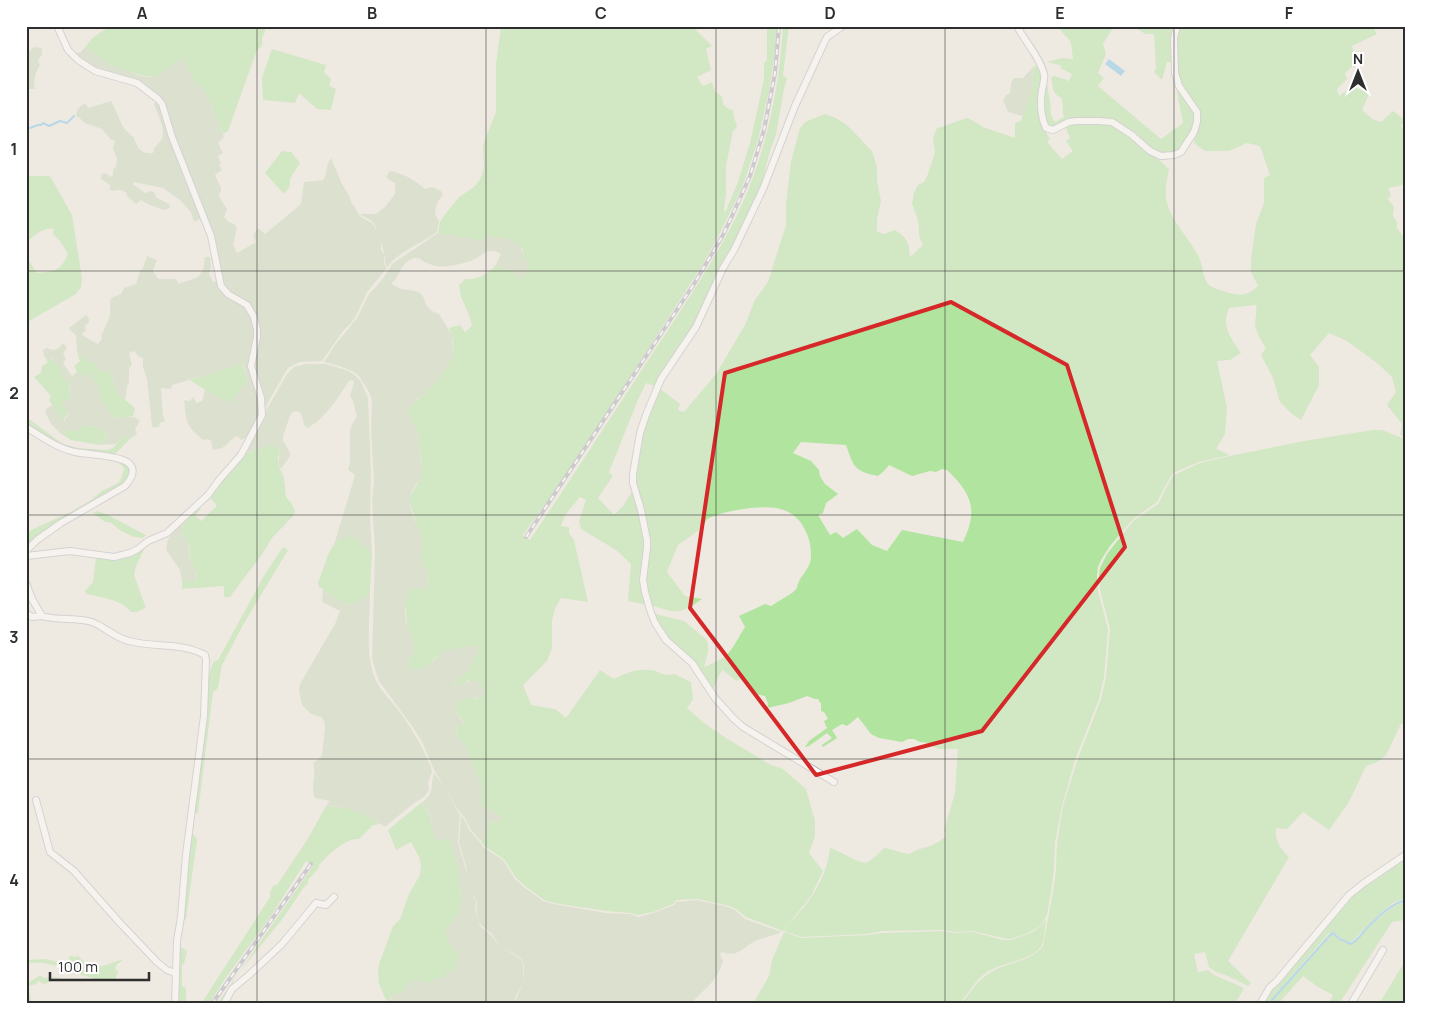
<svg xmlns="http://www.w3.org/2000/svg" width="1431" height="1030" viewBox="0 0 1431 1030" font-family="Manrope,sans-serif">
	<rect width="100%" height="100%" fill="#efeae1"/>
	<path fill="#b0e49f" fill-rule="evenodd" d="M 115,26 L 265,26 L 265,32 L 262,38 L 262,46 L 257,50 L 228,131 L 223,134 L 210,102 L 202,88 L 195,83 L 182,57 C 176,63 169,71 161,74 C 148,79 142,75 130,72 C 109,66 102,61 86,46 C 94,35 102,30 115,26 Z
		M 501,26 L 692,26 L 712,46 L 706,49 L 711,70 L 697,77 L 703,86 L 712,82 L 715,92 C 729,97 716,106 733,110 L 734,118 L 737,125 L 736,128 L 733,131 L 726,166 L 726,194 L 724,208 L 725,213 L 738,182 L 750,143 L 764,79 L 764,63 L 767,60 L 767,26 L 777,26 L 777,39 L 769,91 L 758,140 L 742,188 L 717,239 L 700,269 L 591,437 L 560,484 L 523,535 L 530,540 C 569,482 607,423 645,365 C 675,319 707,273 733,223 C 764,163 779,94 783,26 L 789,26 L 783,76 L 787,78 L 784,89 L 776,135 L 770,151 L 759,194 L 695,326 L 657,387 L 646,383 L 637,402 L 609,472 L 613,476 L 598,498 L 614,515 L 623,506 L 633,490 L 639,512 L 646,547 L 642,568 L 647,605 L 628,601 L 631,564 L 616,550 L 581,529 L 579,521 L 586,500 L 580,497 L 565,515 L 561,526 L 569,527 L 569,533 L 574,540 L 588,602 L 561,598 L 555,609 L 552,620 L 552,648 L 547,661 L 523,685 L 531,705 L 555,709 L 566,718 L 600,670 L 614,679 C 626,673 636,669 650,670 C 660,671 663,677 674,674 L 691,682 L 693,699 L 687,708 L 704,723 L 729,740 L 771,765 L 783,769 L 806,789 L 815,821 L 815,836 L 809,853 L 823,871 L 811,896 L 783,931 L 746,917 L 736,909 L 726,905 L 697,899 L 676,900 L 673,904 L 653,912 L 638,915 L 631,913 L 606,911 L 554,903 L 544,900 L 525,886 L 516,878 L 504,859 L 484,846 L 481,841 L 484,839 L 487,830 L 488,823 L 496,822 L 502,820 L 496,813 L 488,811 L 484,808 L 481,802 L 481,787 L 466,749 L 456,734 L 457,727 L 464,722 L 455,711 L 457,703 L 466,697 L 477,699 L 469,680 L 461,686 L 451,686 L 456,682 L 437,656 L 424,669 L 413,669 L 408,667 L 408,662 L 412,655 L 413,641 L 408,632 L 405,603 L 405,598 L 411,590 L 427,588 L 428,571 L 423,566 L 420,560 L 419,531 L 410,503 L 410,496 L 419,481 L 422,466 L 419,450 L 419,434 L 409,417 L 408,412 C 414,402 414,402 423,395 C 426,393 429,389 431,386 C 448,369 460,352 449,328 L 460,325 L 465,332 L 472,326 L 469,315 L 461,297 L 459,285 L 465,279 C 477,280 486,275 495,266 L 510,270 L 521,279 L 525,259 L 522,248 L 438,233 L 440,222 L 443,217 L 459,197 L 474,187 L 479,181 L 482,175 L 484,168 L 483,145 L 496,112 L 496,64 Z
		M 1060,26 L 1114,26 L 1103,44 L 1106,54 L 1098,73 L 1104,78 L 1098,86 L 1161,139 L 1183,123 L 1174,76 L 1195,113 C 1197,122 1185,143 1180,151 L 1167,155 L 1154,151 L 1138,138 L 1100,120 L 1053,127 C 1036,121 1044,92 1046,78 L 1050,102 L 1051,115 L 1055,122 L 1064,117 C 1062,111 1064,103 1061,97 C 1052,95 1053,85 1051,77 L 1055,76 L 1069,81 L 1072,74 L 1062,69 L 1060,65 L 1047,62 L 1062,58 L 1073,59 C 1072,53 1072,46 1070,41 C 1066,34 1062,36 1060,26 Z
		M 1133,26 L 1176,26 L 1173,62 L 1167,62 L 1162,80 L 1154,72 L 1156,68 L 1154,34 L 1145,34 Z
		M 1179,26 L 1372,26 L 1377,34 L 1352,46 L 1357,62 L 1345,73 L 1347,79 L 1337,89 L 1339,96 L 1353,86 L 1369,94 L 1362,110 L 1374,120 L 1381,122 L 1393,111 L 1405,120 L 1401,126 L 1405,130 L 1405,138 L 1403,140 L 1405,142 L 1405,160 L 1403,160 L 1405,166 L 1405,183 L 1399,186 L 1388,188 L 1391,195 L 1388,199 L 1394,207 L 1393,216 L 1397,222 L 1397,228 L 1405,239 L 1405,437 L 1400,435 L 1402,424 L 1387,405 L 1396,392 L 1392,377 L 1377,363 L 1347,341 L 1329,333 L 1310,355 L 1319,367 L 1319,385 L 1301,420 L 1292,414 L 1280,402 L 1273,378 L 1261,355 L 1266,348 C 1261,340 1255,332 1255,322 C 1256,316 1257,311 1256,305 L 1229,308 C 1221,327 1231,338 1241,353 L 1230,360 L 1217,361 L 1227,408 L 1225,434 L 1216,449 L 1230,455 L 1199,462 L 1175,472 L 1171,476 L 1157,502 L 1132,520 L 1110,546 L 1101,560 L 1098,567 L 1097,576 L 1098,591 L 1108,629 L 1104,677 L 1099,699 L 1075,760 L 1062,806 L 1055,843 L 1054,869 L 1052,886 L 1047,915 L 1042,924 L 1037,928 L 1026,934 L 1010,939 L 1003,938 L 973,931 L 954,932 L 944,930 L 883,931 L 867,934 L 802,937 L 784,931 C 790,921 800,913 807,903 C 819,887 828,868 830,848 C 843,852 853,861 866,863 L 875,857 L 884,848 C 893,849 900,853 909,854 C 924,845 934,849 946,835 L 944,830 L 955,793 L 958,749 L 938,749 L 928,743 L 920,742 L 914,739 L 908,739 L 902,742 L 879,738 L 871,734 L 858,717 L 847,726 L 842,724 L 832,730 L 837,738 L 823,747 L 822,745 L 832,738 L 827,733 L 809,746 L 805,747 L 809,741 L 827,728 L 824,721 L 828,719 L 824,712 L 821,711 L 821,704 L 818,699 L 815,699 L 807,696 L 789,703 L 767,708 L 768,704 L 765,696 L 755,694 L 741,679 L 736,681 L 723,670 L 719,675 L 712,693 L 693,663 L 667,639 L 652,613 L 684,621 L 706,639 L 708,644 L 708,652 L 704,667 C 732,656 730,651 745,627 L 739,616 L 765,604 L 771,606 L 792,593 L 797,588 C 798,577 810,570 811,558 C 811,548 810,540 806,532 C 794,504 769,506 744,509 C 731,511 719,513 707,519 L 704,525 L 698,531 L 678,545 L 667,572 L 685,596 L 702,599 C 678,616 677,613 650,605 L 645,580 L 649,548 L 635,483 L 641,434 L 659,388 L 680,404 L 678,410 L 684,412 L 716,374 L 745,325 L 755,300 L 768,282 L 786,225 L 786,204 L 791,161 L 800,128 L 805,122 L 825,114 L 836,118 L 848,126 L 872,151 L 877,167 L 877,181 L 881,201 L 877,219 L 877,231 L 884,234 L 895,230 C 908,239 909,242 910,257 L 923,245 L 919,236 L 919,227 L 917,217 L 912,204 L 914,193 L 918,185 L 924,182 L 928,174 L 935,152 L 933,138 L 937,128 C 948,126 957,120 968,118 L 983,127 L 1015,138 L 1015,123 L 1021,121 L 1033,86 L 1032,79 L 1034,66 L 1039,66 L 1041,73 L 1043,127 L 1050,139 L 1047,142 L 1062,159 L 1073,151 L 1066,141 L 1070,138 L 1065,126 L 1070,124 C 1082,123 1094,122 1106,123 C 1121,125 1157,158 1169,169 C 1167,181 1164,192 1167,203 C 1173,225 1192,240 1200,260 C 1203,267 1203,279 1209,285 C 1213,288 1219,290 1223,291 C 1238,296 1247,297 1258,286 L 1251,272 L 1251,259 L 1256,224 L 1264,203 L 1264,178 L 1270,175 L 1260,146 L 1247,143 L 1229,151 L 1205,151 L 1194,143 L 1199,120 L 1179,77 L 1177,72 L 1177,36 ZM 801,442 L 846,445 C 854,467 854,471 878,476 L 884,471 L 889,465 L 912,476 L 930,471 L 936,472 L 942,469 L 947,470 C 971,493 979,509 963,542 L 902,530 L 887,551 L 872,545 L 857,529 L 843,538 L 836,532 L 830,535 L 818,515 L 823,513 L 826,503 L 838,494 L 825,484 L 820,476 L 819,470 L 811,461 L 793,453 Z
		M 272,49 L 326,65 L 324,72 L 331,79 L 329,86 L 336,89 L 331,110 L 317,109 L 299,93 L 295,103 L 263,100 L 262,78 Z
		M 282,151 L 291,152 L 300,163 L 290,179 L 290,186 L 284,194 L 265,173 Z
		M 26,176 L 50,176 L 72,215 L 82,278 L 81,287 L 76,294 L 26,323 L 26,257 L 37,273 C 55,271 60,272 68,254 L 60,241 L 53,234 L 54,229 C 43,226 35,236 26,242 Z
		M 77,352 L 86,361 L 95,362 L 110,372 L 119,395 L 135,408 L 133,416 L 114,418 L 99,396 L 98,388 L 90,373 L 84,377 L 77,372 L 74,366 L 80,361 Z
		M 51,358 C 56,363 62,368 65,374 C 73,388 73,409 63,421 L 49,400 L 51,396 L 34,377 L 41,373 L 42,366 L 47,363 L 47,360 Z
		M 242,363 L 248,380 L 230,403 L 205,390 L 190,380 Z
		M 26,417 L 63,444 L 78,448 L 107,450 L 113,448 L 121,439 L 128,437 L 131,438 L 114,455 L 75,450 L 61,446 L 26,425 Z
		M 82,426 L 96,427 L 109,435 L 99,445 L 71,440 L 63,435 L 69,429 Z
		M 1373,430 L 1382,430 L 1405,439 L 1405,723 L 1401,724 C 1397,731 1388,754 1384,757 C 1379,762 1372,764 1366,766 L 1349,802 L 1329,830 L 1303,812 L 1287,829 L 1276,828 C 1275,840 1280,849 1289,857 L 1228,961 L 1251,983 L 1248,986 L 1230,977 L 1214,971 L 1209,967 L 1205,952 L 1194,954 L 1198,972 L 1208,970 L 1214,975 L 1244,988 L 1235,1004 L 961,1004 C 970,993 976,982 988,974 C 1005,962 1030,963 1043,946 L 1054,886 L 1056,870 L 1057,843 L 1063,806 L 1077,761 L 1101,699 L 1106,678 L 1110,629 L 1100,590 L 1099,576 L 1100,568 L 1107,554 L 1133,521 L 1158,504 L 1172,477 L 1176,474 L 1200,463 L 1230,456 L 1304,441 Z
		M 269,446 L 274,446 L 279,448 L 280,452 L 278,457 L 279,466 L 284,478 L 286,497 L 292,504 L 295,511 L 293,516 L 272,538 L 263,553 L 230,597 L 224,597 L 224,586 L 182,589 L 182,581 L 194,581 L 197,579 L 197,576 L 190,560 L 189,546 L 182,533 L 182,528 L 186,516 L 198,506 L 201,509 L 195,515 L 201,521 L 217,506 L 209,496 L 245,453 Z
		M 114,459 L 124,461 L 129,468 L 129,476 L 123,485 L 26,547 L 26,534 L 31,530 L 71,512 L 91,500 L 102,491 L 118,483 L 121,479 L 124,469 L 121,465 Z
		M 97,511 L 106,514 L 146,535 L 143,538 L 134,537 L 121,531 L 110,522 L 105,522 L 93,513 Z
		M 348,536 L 355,538 L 372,552 L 370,593 C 366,597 352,604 347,605 L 337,598 L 330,596 L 323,589 L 319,587 L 318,583 L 328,555 L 335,542 Z
		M 146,545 L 136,566 L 134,575 L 146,608 L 137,612 L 131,612 C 121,599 102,598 87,594 L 85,591 L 93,582 L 96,557 L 115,558 Z
		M 283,547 L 288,550 L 243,625 L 222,665 L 218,688 L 213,692 L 198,813 L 195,814 L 202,752 L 208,678 L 213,662 L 218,660 L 265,574 Z
		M 422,802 L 430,817 L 433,833 L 438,841 L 450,838 L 458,865 L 462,904 L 458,915 L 446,929 C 448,933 448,938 450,942 C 455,954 460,948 458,966 L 450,971 L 447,978 L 438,977 L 430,983 L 417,980 L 403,995 L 394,994 L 388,1002 L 384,996 L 379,984 L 378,970 L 379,964 L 393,926 L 400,919 L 409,894 L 420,875 L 421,865 L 419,857 L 411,842 L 396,850 L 388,830 Z
		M 326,806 C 346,806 364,812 380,824 L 373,825 L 359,839 C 345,838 328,855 319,865 L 319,868 L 308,880 L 308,884 L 304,887 L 284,917 L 232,981 L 235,986 L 222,1004 L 217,1004 L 313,866 L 306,861 L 271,916 L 227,976 L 209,1004 L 201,1004 L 270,897 L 270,892 L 273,886 L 277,885 L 307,840 Z
		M 191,834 L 194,835 L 197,840 L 186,919 L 184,920 L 188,861 Z
		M 1405,859 L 1405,898 L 1393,903 L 1381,913 L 1351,942 L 1347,942 L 1333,932 L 1329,933 L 1271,1000 L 1271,1001 L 1331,934 C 1339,936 1344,945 1353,944 L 1369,927 L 1392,907 L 1405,901 L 1405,920 L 1392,922 L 1339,1004 L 1328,1004 L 1333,995 L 1318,987 L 1303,976 L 1278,1004 L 1265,1004 L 1272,990 L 1349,899 L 1358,891 Z
		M 1046,918 C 1045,926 1045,937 1042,945 C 1034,960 1001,963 987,972 C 975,980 969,993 959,1004 L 753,1004 L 769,976 L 772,960 L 784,932 L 802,938 L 868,935 L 883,933 L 944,931 L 954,933 L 973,932 L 1003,940 L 1011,940 L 1033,932 L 1043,924 Z
		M 179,946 L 187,951 L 184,964 L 182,965 L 182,986 L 186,988 L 186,1004 L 179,1004 Z
		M 71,955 L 74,957 L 78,956 C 95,975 104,964 124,959 C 120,962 116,964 115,969 L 118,971 L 115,980 L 95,979 L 79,974 L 73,974 L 76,968 L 75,966 C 58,971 46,958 26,964 L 26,960 L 45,959 L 67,964 L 70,962 L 69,958 Z
		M 1405,961 L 1405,1004 L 1379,1004 Z
		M 40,975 L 44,978 L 55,977 L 62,979 L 49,982 L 44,984 L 38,981 L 36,984 L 28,986 L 32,1004 L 27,1004 L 26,978 L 28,981 L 30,982 Z"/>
	<path fill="#c5d8b8" d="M 86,46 C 102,61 109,66 130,72 C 134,73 137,75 141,76 C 156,80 172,67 182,57 L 195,83 L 202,87 L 210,102 L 224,137 L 218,143 L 223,153 L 218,156 L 221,163 L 219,165 L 222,170 L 215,175 L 221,188 L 221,192 L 218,195 L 227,209 L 224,217 L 229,222 L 234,224 L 237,228 L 233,244 L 237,253 L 256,242 L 253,236 L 258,228 L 265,234 L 301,204 L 304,182 L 323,180 C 329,173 324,168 331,158 L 342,184 L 350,197 L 351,202 L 355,207 L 358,214 L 361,217 L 371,222 L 374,225 L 381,243 L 381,250 L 384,254 L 384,264 L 387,268 L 367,292 L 358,312 L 352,322 L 343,331 L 322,361 L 299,362 L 288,368 L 263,411 L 254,372 L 255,317 L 225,289 L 215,250 L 183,163 L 163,103 L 138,82 L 96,70 L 73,54 L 81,52 Z
		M 34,47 L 42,48 L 42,55 L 38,60 L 40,66 C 35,72 33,82 35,89 L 26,89 L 26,50 L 30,51 Z
		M 1034,66 L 1032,79 L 1033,86 L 1023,116 L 1008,112 L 1003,100 L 1006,95 L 1010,93 L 1011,83 L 1014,78 L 1023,78 Z
		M 157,100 L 203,217 L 194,222 L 191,212 L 180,200 L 163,188 L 134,182 L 133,185 C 138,187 141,190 145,193 L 150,191 L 154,192 L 157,198 L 169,204 L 170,208 L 163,210 C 155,206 148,205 141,200 L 136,204 L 126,195 L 127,193 C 122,190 119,189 113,191 L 109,189 L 111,186 L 101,179 L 101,175 L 104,173 L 107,174 L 110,177 L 113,175 L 113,169 L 116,167 L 117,159 L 113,149 L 115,140 L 111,140 L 102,129 L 85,123 L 76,115 C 77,109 80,105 86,104 L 88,108 L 111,101 C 117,110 119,121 125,130 C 128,133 132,135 134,138 C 137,147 141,155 153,153 C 154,145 158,145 161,140 C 167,132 157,113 154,104 Z
		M 390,171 C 403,173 415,180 425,189 L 432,187 L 441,191 L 443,195 L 438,201 L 436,208 L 435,214 L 439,221 L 437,232 C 423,243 395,253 388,267 L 385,264 C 385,253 382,243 377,233 C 376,230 376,225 373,222 C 369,218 363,217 359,214 L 376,214 L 385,207 L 395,194 L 395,183 L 389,180 L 386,177 Z
		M 438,233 L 483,241 L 485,236 C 506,239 519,235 525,259 L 531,263 L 521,279 L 510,270 L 495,266 L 501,254 C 487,246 484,255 473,260 C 466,263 457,265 450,266 C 442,268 434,266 427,263 C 420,260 418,255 410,260 C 401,264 401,272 396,278 C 395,280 393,282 391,284 C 394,285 398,288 402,289 C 407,290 413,290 418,292 C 428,297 421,308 439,314 L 452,335 L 453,356 L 447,368 L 439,379 L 424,395 L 417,399 L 408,412 C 410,420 415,425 418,433 C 420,438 419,446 419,452 C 420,457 421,462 422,467 C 424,480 411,486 410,498 C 409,513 419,525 422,539 C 424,553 415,560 428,571 L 427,588 L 411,590 C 398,609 409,629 415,648 L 408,662 L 408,667 L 413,669 L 424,669 L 443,651 L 473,645 L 479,648 L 468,672 L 452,685 C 462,687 466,680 476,681 L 483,689 L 485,695 C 473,701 469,695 457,703 L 455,711 L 464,723 L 457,727 L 456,734 L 466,748 L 482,787 L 481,802 L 484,807 L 501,816 L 502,821 L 488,823 C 487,830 488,837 481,841 L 471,830 L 465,818 L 458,810 L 434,770 L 423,744 L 414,729 L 379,681 L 372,659 L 375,550 L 372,500 L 374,481 L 371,432 L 372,401 L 369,392 L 359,376 L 352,371 L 339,366 L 324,362 L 335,345 L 357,318 L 369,294 L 382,280 L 392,264 Z
		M 147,256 L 157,260 L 153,271 L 158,279 L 176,279 L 179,284 L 198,277 L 203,270 L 205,257 L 210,257 L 211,265 L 209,275 L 211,277 L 213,282 L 218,280 L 250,312 L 256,330 L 250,361 L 257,389 L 260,415 L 249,436 L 241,440 L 237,436 C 225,443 229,448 213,450 L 211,441 L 208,439 L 203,440 C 196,434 187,427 186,417 C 185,411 185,406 184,400 L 189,401 L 194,397 L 196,403 L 202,401 L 205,390 L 230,403 L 248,380 L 243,364 L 172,385 L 171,389 L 161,388 L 163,415 L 165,421 L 160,423 L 159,427 L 152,427 L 147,379 L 143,367 L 143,358 L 138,356 L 134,351 L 129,353 L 132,365 L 129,368 L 129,382 L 127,387 L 125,400 L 119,395 L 110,372 L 101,371 L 95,362 L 86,361 L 77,352 L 76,335 L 71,331 L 69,328 L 86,315 L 89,319 L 89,322 L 85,326 L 86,330 L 82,334 L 85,337 L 98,344 L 102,339 L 101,336 C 103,333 109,318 110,315 C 111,309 109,304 111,298 L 121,294 L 124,288 L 136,284 L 140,271 L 143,268 Z
		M 63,343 L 67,347 L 63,354 L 66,359 L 63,363 L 72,376 L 77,372 L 84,377 L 91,373 L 98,388 L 99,396 L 114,418 C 123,418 133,413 140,421 L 135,429 L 137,434 L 131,438 C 125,436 120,440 116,444 L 99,445 L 109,435 L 96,427 L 82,426 L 75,432 L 69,429 L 63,435 C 53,427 49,423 45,410 L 52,405 L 64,421 L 68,415 L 62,403 L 71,398 L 70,385 L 60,376 L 64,373 L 52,358 L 47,360 L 44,356 L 43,350 L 47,348 L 52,350 L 58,349 Z
		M 306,364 L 326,364 L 349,371 L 357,377 L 361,382 L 368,398 L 371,472 L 370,518 L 372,552 L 355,538 L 349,536 L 335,542 L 355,475 L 348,470 L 350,462 L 350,432 L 351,427 L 357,416 C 354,409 355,403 350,396 L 354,382 L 352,380 L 349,381 C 338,398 326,417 308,428 L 304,425 L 301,413 L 296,411 L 291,413 L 283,436 L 283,440 L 290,453 L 290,456 L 281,469 C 276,461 281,455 279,448 L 269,446 L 245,453 L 264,414 L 287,374 L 294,367 Z
		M 186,516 L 182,528 L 182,533 L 188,543 L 190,560 L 193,563 L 197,579 L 194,581 L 182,581 L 180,570 L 166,550 C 167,535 177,526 186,516 Z
		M 323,589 L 330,596 L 337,598 L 347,605 C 352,604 366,597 370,593 C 370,619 365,655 375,678 C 379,689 388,697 395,706 C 410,725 422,745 431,767 L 432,772 L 428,783 L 429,790 L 424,797 L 414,803 L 385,827 C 367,814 349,806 326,806 L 330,801 L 315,798 C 310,787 317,775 313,763 L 320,758 L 322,755 L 325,727 L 324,721 L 321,717 L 311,714 L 302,705 L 299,691 L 300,684 L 335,624 L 340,611 L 322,602 Z
		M 434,773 L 443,785 L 460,815 L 458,843 L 469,880 L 470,890 L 476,902 L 475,910 L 478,921 L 481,927 L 491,935 L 500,947 L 515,955 L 522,961 L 523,965 L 523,983 L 512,1004 L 388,1004 L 394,994 L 398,993 L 403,994 L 405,989 L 410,981 L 417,980 L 430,983 L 438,977 L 447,978 L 446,971 L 450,971 L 458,965 C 460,949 455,954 449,941 C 447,937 448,933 446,929 L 458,915 L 462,904 L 458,865 L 450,839 L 438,841 C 431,835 433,826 430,817 C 428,812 425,807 422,802 C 435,794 430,785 434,773 Z
		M 461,816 L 464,819 L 470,831 L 480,842 L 483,847 L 503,860 L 515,879 L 524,887 L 543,901 L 554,904 L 606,913 L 631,914 L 638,917 L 653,913 L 674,905 L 676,902 L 696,900 L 725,906 L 735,910 L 745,919 L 782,932 C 773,936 764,937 755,941 C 742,948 738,958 722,952 L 720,954 L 723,961 C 716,984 705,987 691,1004 L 514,1004 L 523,983 L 524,965 L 522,960 L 515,954 L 500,947 L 492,934 L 482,926 L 478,921 L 476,910 L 477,902 L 470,890 L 466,866 L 459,843 Z"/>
	<path fill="#77c4ee" d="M 1109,59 L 1125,71 L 1121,76 L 1105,64 Z"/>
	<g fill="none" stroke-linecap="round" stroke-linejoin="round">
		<path stroke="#77c4ee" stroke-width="2" d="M 26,127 L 30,128 L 38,125 L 41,125 L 43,123 L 49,126 L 60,121 L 67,123 L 74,116
			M 1272,1000 L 1331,934 L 1333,933 L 1340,939 L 1351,944 C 1358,940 1363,932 1368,927 C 1378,917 1391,904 1405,900"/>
		<g stroke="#b4b6c0" stroke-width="8">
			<path id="minor" d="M 1017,26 C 1025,42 1040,57 1044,74 C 1045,79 1043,85 1042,90 C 1040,103 1040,115 1046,128 L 1053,130 L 1069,122 L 1077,121 L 1098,121 L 1112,122 L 1132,135 L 1150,151 L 1161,156 L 1174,155 L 1181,152 L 1194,132 L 1197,122 L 1197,112 L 1179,86 L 1175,73 L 1174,38 L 1177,26
				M 26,427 C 42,437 57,448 75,452 C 93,456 154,453 125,486 L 61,523 L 37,540 L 26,551
				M 26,556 L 70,551 L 114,557 L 130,553 L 138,549 L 148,541 L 167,533 L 208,495 L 219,480 L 241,455 L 262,415 L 261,398 L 251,366 L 257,337 L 257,330 L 254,317 L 247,305 L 228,294 L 221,286 L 211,236 L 172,137 L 162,104 L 158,99 L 137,83 L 95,71 L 78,60 L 68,50 L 57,26
				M 26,583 L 32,599 L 42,616 C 58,621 76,617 92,622 C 105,627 115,638 129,641 C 155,648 181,642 205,655 L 206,660 L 204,716 L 186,855 L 181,917 L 177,941 L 175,1004
				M 26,613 L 32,617 L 42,616
				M 834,782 L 743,727 L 733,718 L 715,698 L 692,663 L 666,640 L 655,623 L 651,613 L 645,592 L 643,580 L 647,548 L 647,540 L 641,510 L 633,483 L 633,474 L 640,433 L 646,415 L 661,379 L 696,327 L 723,268 L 734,250 L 763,189 L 795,106 L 824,43 L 827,37 L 843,26
				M 36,800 L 50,852 L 74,871 L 120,923 L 157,962 L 167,970 L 175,973
				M 224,1004 L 232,989 L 249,975 L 282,944 L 316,903 L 326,905 L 334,897
				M 1260,1004 L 1270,987 L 1276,982 L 1349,895 L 1364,883 L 1405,855
				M 1351,1004 L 1383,950"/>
		</g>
		<use href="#minor" stroke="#fff" stroke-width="6"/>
		<g stroke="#a3a4b7" stroke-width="4">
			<path id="rail" d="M 526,537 L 694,284 L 723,235 L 732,216 L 750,176 L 764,130 L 775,73 L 779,26
				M 212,1004 L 311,864"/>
		</g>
		<use href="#rail" stroke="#fff" stroke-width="2" stroke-dasharray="5.5" stroke-linecap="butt"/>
	</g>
	<path d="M0 0H1431V1030H0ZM 951,302 L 1067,365 L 1125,547 L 982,731 L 816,775 L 690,608 L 725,373 Z" fill="#efeae1" fill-opacity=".55" fill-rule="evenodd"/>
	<path fill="none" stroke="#d62828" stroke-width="4" stroke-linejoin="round" d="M 951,302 L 1067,365 L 1125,547 L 982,731 L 816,775 L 690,608 L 725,373 Z"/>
	<path fill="none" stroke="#2e2e2e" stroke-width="1" stroke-opacity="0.55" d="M 257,26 L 257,1004M 486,26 L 486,1004M 716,26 L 716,1004M 945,26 L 945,1004M 1174,26 L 1174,1004M 26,271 L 1405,271M 26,515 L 1405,515M 26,759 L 1405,759"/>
	<rect width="1431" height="1030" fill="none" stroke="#ffffff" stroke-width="55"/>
	<g transform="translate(1358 72)" stroke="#ffffff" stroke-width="4" paint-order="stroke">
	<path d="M0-4L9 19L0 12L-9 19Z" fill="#2e2e2e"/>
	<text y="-8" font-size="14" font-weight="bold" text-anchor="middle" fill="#2e2e2e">N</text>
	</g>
	<path d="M50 972v8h99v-8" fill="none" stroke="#2e2e2e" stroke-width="2.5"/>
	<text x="58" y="972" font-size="15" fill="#2e2e2e" stroke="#ffffff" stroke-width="4" paint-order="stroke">100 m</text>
	<rect x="28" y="28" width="1376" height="974" fill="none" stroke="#2e2e2e" stroke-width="2"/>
	<g font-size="16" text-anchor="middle" font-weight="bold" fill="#2e2e2e">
		<text x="142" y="19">A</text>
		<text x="372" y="19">B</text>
		<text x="601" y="19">C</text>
		<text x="830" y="19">D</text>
		<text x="1060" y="19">E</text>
		<text x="1289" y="19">F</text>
		<text x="14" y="155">1</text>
		<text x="14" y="399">2</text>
		<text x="14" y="643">3</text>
		<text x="14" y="886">4</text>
	</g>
</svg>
